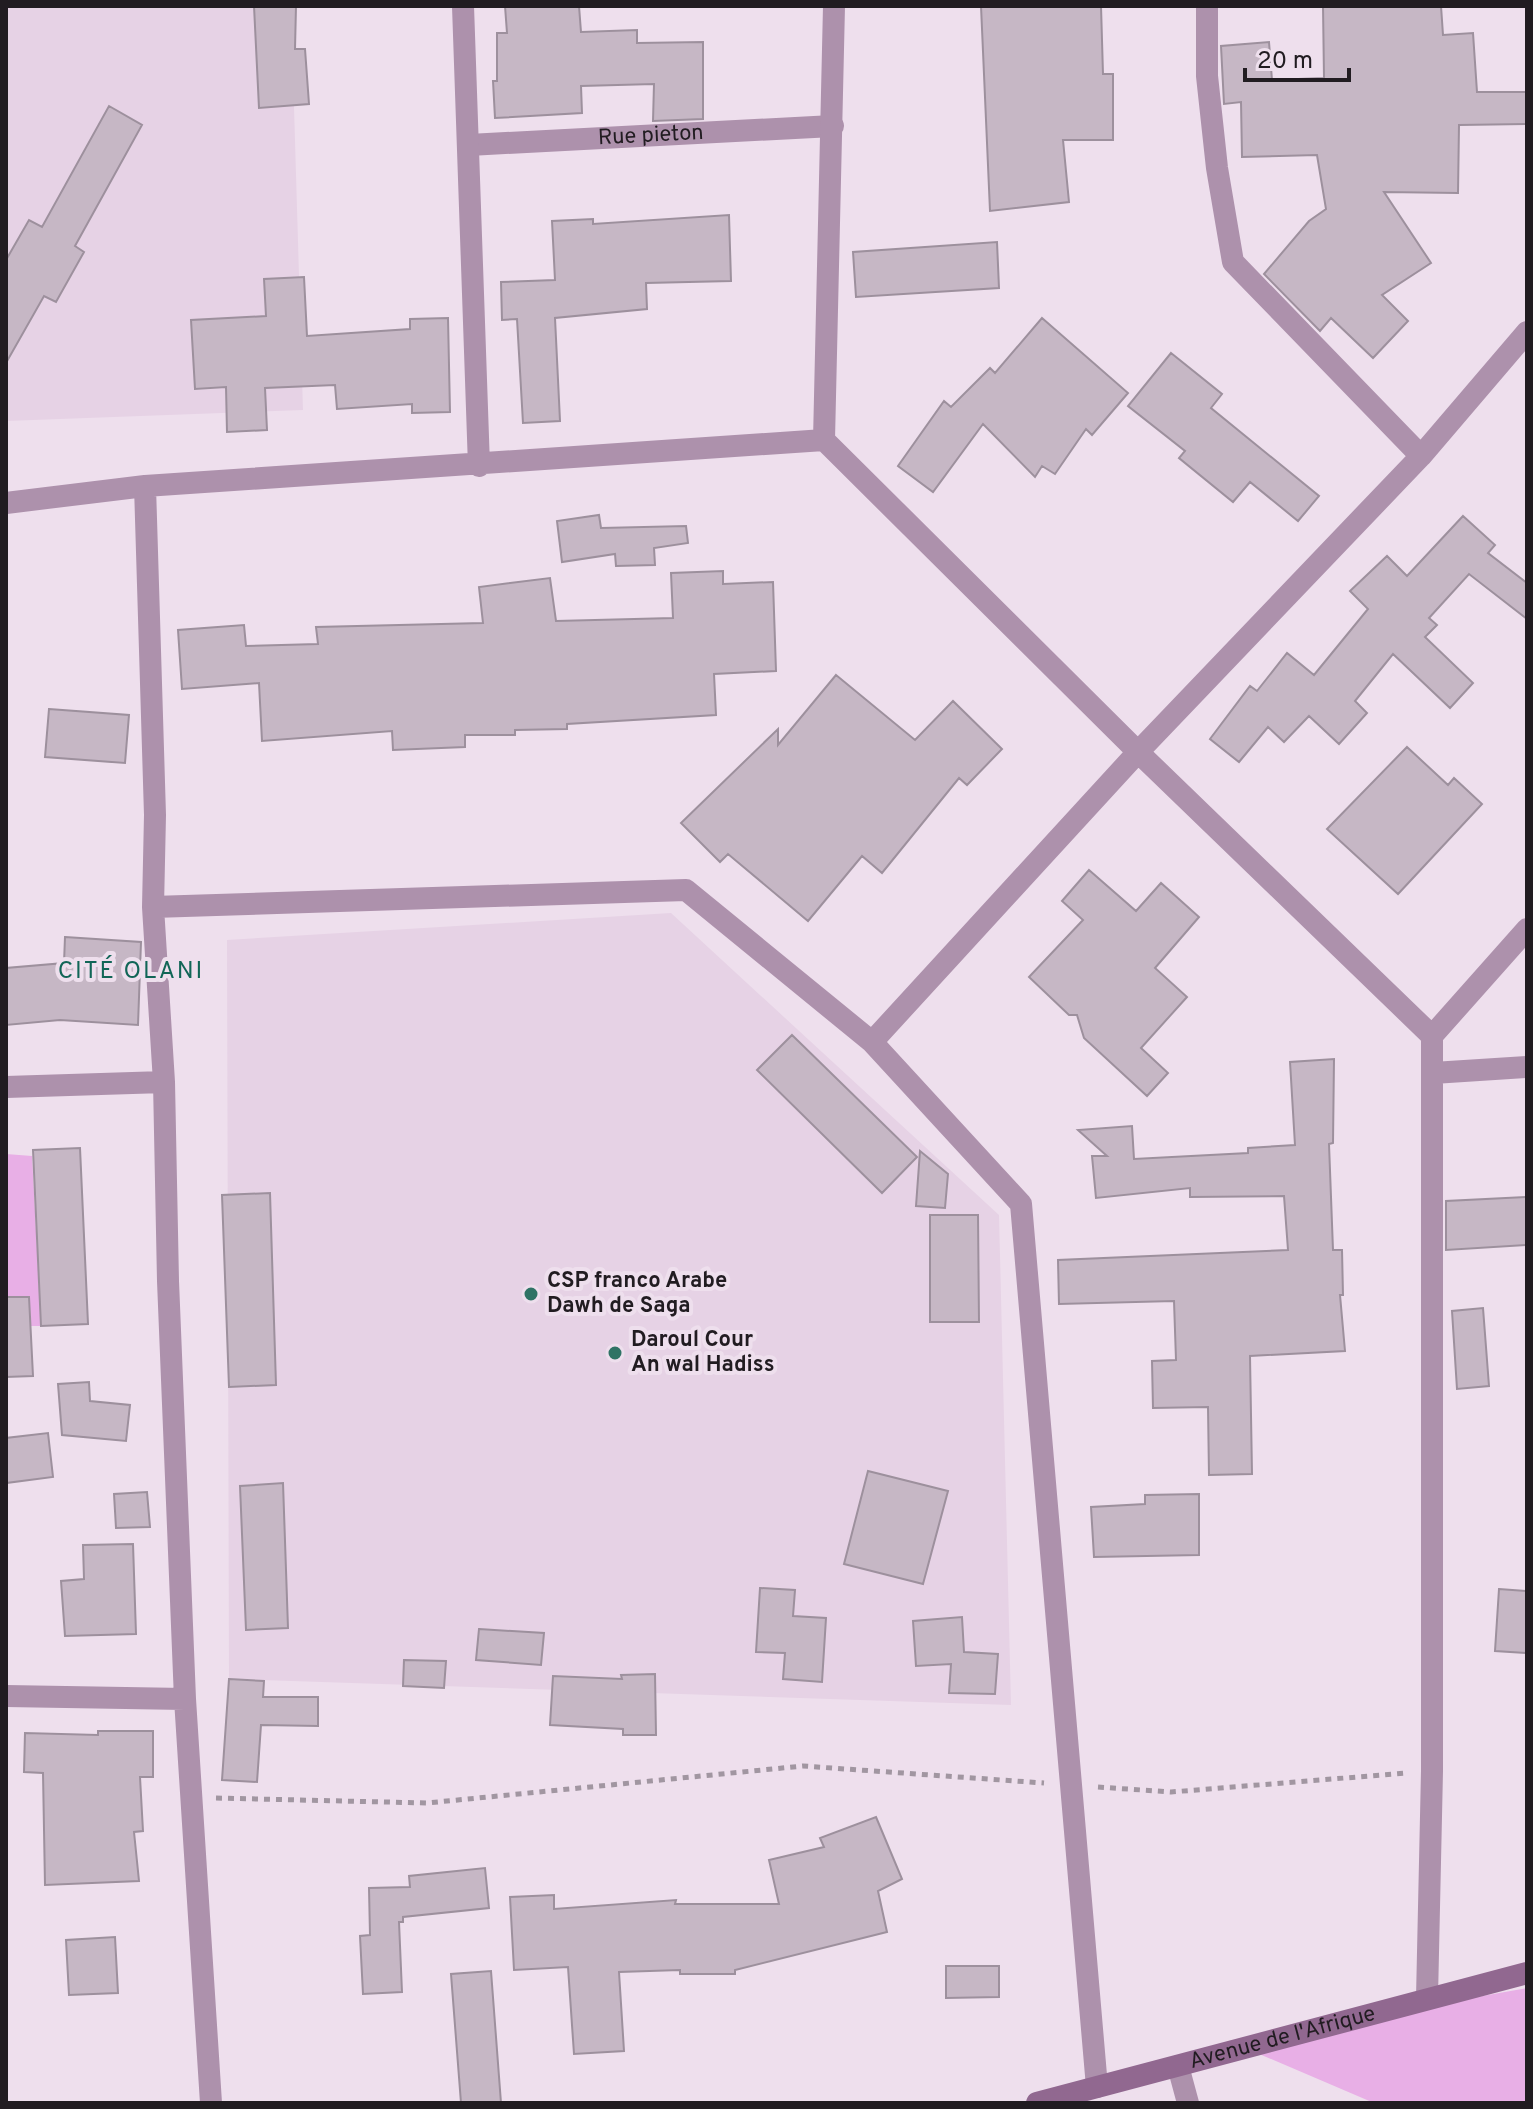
<svg xmlns="http://www.w3.org/2000/svg" width="1533" height="2109" viewBox="0 0 1533 2109" font-family="Overpass,sans-serif">
	<rect width="100%" height="100%" fill="#eedfed"/>
	<path fill="#e6d2e5" d="M 6,6 L 291,6 L 303,410 L 6,421 Z
		M 671,913 L 999,1215 L 1011,1705 L 229,1679 L 227,940 Z"/>
	<path fill="#e8afe6" d="M 6,1154 L 32,1156 L 41,1326 L 6,1326 Z
		M 1527,1988 L 1527,2103 L 1374,2103 L 1229,2041 Z"/>
	<path fill="#c6b7c5" stroke="#9d909d" stroke-width="2" d="M 254,6 L 296,6 L 295,49 L 305,49 L 309,104 L 259,108 Z
		M 505,6 L 579,6 L 581,32 L 637,30 L 637,43 L 703,42 L 703,119 L 653,121 L 654,84 L 581,86 L 582,113 L 495,118 L 493,81 L 497,81 L 497,33 L 507,33 Z
		M 981,6 L 1101,6 L 1103,74 L 1113,74 L 1113,140 L 1063,140 L 1069,202 L 990,211 Z
		M 1323,6 L 1441,6 L 1443,35 L 1473,33 L 1477,92 L 1527,92 L 1527,124 L 1459,125 L 1458,193 L 1384,192 L 1431,263 L 1382,295 L 1408,321 L 1373,358 L 1331,318 L 1320,331 L 1264,274 L 1309,221 L 1326,209 L 1317,155 L 1242,157 L 1241,102 L 1224,104 L 1221,46 L 1269,42 L 1272,80 L 1324,78 Z
		M 109,106 L 142,125 L 75,246 L 84,252 L 56,302 L 44,296 L 6,363 L 6,260 L 29,220 L 42,227 Z
		M 729,215 L 731,281 L 646,283 L 647,309 L 555,318 L 560,421 L 523,423 L 517,319 L 502,320 L 501,282 L 555,280 L 552,221 L 593,219 L 593,224 Z
		M 997,242 L 999,288 L 856,297 L 853,252 Z
		M 304,277 L 307,336 L 410,329 L 410,319 L 448,318 L 450,412 L 412,413 L 412,404 L 337,409 L 335,385 L 265,388 L 267,430 L 227,432 L 226,387 L 195,389 L 191,320 L 266,316 L 264,279 Z
		M 1042,318 L 1128,393 L 1092,435 L 1086,429 L 1055,474 L 1042,466 L 1035,477 L 983,424 L 933,492 L 898,466 L 944,401 L 951,407 L 990,368 L 995,373 Z
		M 1171,353 L 1222,394 L 1211,408 L 1319,496 L 1298,521 L 1250,482 L 1233,502 L 1179,458 L 1185,451 L 1128,406 Z
		M 599,515 L 601,528 L 686,526 L 688,543 L 654,548 L 655,565 L 616,566 L 615,554 L 562,562 L 557,521 Z
		M 1463,516 L 1495,545 L 1488,553 L 1527,583 L 1527,619 L 1469,574 L 1429,618 L 1437,625 L 1425,637 L 1473,683 L 1450,708 L 1393,654 L 1355,701 L 1367,713 L 1339,744 L 1309,716 L 1284,742 L 1268,727 L 1239,762 L 1210,739 L 1250,686 L 1257,691 L 1287,653 L 1314,675 L 1368,609 L 1350,591 L 1387,556 L 1407,576 Z
		M 723,571 L 723,584 L 773,582 L 776,671 L 714,674 L 716,715 L 567,724 L 567,729 L 515,730 L 515,735 L 465,735 L 465,747 L 393,750 L 392,731 L 262,741 L 259,683 L 182,689 L 178,630 L 244,625 L 246,646 L 318,644 L 316,627 L 483,623 L 479,587 L 550,578 L 556,621 L 673,618 L 671,573 Z
		M 836,675 L 915,740 L 953,701 L 1002,749 L 967,785 L 959,778 L 882,873 L 862,856 L 808,921 L 728,854 L 720,862 L 681,823 L 778,729 L 778,745 Z
		M 49,709 L 129,715 L 125,763 L 45,757 Z
		M 1407,747 L 1448,785 L 1454,778 L 1482,804 L 1398,894 L 1327,829 Z
		M 1089,870 L 1136,911 L 1161,883 L 1199,917 L 1155,968 L 1187,997 L 1141,1048 L 1168,1073 L 1147,1096 L 1084,1038 L 1077,1015 L 1069,1015 L 1029,977 L 1083,920 L 1062,901 Z
		M 65,937 L 141,942 L 138,1025 L 60,1020 L 6,1025 L 6,968 L 64,963 Z
		M 792,1035 L 917,1157 L 882,1193 L 757,1070 Z
		M 1334,1059 L 1333,1143 L 1329,1144 L 1333,1250 L 1342,1250 L 1343,1295 L 1340,1295 L 1345,1351 L 1250,1356 L 1252,1474 L 1209,1475 L 1208,1407 L 1153,1408 L 1152,1361 L 1176,1360 L 1174,1301 L 1059,1304 L 1058,1260 L 1288,1250 L 1284,1196 L 1190,1197 L 1190,1188 L 1096,1198 L 1092,1156 L 1107,1156 L 1078,1130 L 1132,1126 L 1134,1159 L 1248,1153 L 1248,1148 L 1295,1145 L 1290,1062 Z
		M 80,1148 L 88,1324 L 41,1326 L 33,1150 Z
		M 920,1151 L 948,1174 L 945,1208 L 916,1206 Z
		M 270,1193 L 276,1385 L 229,1387 L 222,1195 Z
		M 1527,1197 L 1527,1245 L 1446,1250 L 1446,1201 Z
		M 930,1215 L 978,1215 L 979,1322 L 930,1322 Z
		M 6,1297 L 29,1297 L 33,1376 L 6,1377 Z
		M 1483,1308 L 1489,1386 L 1457,1389 L 1452,1311 Z
		M 89,1382 L 90,1401 L 130,1405 L 126,1441 L 62,1435 L 58,1384 Z
		M 48,1433 L 53,1477 L 6,1483 L 6,1438 Z
		M 868,1471 L 948,1491 L 923,1584 L 844,1564 Z
		M 283,1483 L 288,1628 L 246,1630 L 240,1486 Z
		M 147,1492 L 150,1527 L 116,1528 L 114,1494 Z
		M 1199,1494 L 1199,1555 L 1094,1557 L 1091,1507 L 1145,1504 L 1145,1495 Z
		M 133,1544 L 136,1634 L 65,1636 L 61,1581 L 84,1579 L 83,1545 Z
		M 760,1588 L 795,1590 L 793,1616 L 826,1618 L 822,1682 L 783,1679 L 785,1653 L 756,1652 Z
		M 1499,1589 L 1527,1591 L 1527,1653 L 1495,1651 Z
		M 962,1617 L 964,1652 L 998,1654 L 995,1694 L 949,1693 L 951,1664 L 916,1666 L 913,1621 Z
		M 479,1629 L 544,1633 L 541,1665 L 476,1660 Z
		M 404,1660 L 446,1661 L 444,1688 L 403,1686 Z
		M 655,1674 L 656,1735 L 623,1735 L 623,1729 L 550,1725 L 553,1676 L 622,1679 L 621,1675 Z
		M 229,1679 L 264,1681 L 263,1697 L 318,1697 L 318,1726 L 261,1725 L 257,1782 L 222,1780 Z
		M 98,1731 L 153,1731 L 153,1777 L 140,1777 L 143,1831 L 134,1832 L 139,1881 L 45,1885 L 43,1773 L 24,1772 L 25,1733 L 98,1735 Z
		M 876,1817 L 902,1879 L 878,1891 L 887,1932 L 735,1970 L 735,1974 L 680,1974 L 680,1970 L 619,1972 L 624,2051 L 574,2054 L 568,1967 L 514,1970 L 510,1897 L 554,1895 L 554,1909 L 676,1900 L 675,1904 L 779,1904 L 769,1860 L 824,1847 L 820,1838 Z
		M 485,1868 L 489,1908 L 403,1917 L 403,1922 L 399,1922 L 402,1992 L 363,1994 L 360,1936 L 370,1935 L 369,1888 L 410,1887 L 409,1876 Z
		M 115,1937 L 118,1993 L 69,1995 L 66,1940 Z
		M 946,1966 L 999,1966 L 999,1997 L 946,1998 Z
		M 491,1971 L 501,2103 L 461,2103 L 451,1974 Z"/>
	<g fill="none" stroke-linecap="round" stroke-linejoin="round">
		<path stroke="#a196a1" stroke-width="5" stroke-dasharray="6 6" stroke-linecap="butt" d="M 1098,1787 L 1171,1792 L 1407,1773
			M 216,1798 L 427,1803 L 803,1766 L 1044,1783"/>
		<path stroke="#ad91ac" stroke-width="22" id="s1" d="M 469,145 L 833,126"/>
		<path stroke="#ad91ac" stroke-width="22" d="M 463,6 L 479,466
			M 834,6 L 824,440 L 1138,752 L 1432,1036
			M 1207,6 L 1207,76 L 1217,168 L 1233,262 L 1421,456
			M 145,486 L 155,815 L 153,907 L 164,1082 L 168,1281 L 185,1699 L 211,2103
			M 6,503 L 145,486 L 824,440
			M 153,907 L 686,890 L 872,1042 L 1021,1204 L 1097,2087
			M 872,1042 L 1138,752 L 1421,456 L 1527,332
			M 1433,1073 L 1527,1067
			M 6,1087 L 164,1082
			M 6,1696 L 185,1699
			M 1427,1998 L 1432,1771 L 1432,1036 L 1527,929
			M 1178,2066 L 1188,2103"/>
		<path stroke="#916890" stroke-width="22" id="s2" d="M 1037,2103 L 1527,1973"/>
	</g>
	<g fill="#2f7365" stroke="#eedfed" stroke-width="3">
		<circle cx="531" cy="1294" r="8"/>
		<circle cx="615" cy="1353" r="8"/>
	</g>
	<g text-anchor="middle" dominant-baseline="central" stroke-width="8" stroke-linejoin="round" paint-order="stroke">
		<g font-size="22" fill="#211c21" stroke="#eedfed">
			<text stroke="none"><textPath href="#s1" startOffset="182">Rue pieton</textPath></text>
			<text stroke="none"><textPath href="#s2" startOffset="254">Avenue de l'Afrique</textPath></text>
		</g>
		<g font-size="22" font-weight="bold" fill="#211c21" stroke="#eedfed" text-anchor="start">
			<text x="547" y="1281">CSP franco Arabe<tspan x="547" dy="25">Dawh de Saga</tspan></text>
			<text x="631" y="1340">Daroul Cour<tspan x="631" dy="25">An wal Hadiss</tspan></text>
		</g>
		<g font-size="24" letter-spacing="2" fill="#116657" stroke="#eedfed">
			<text x="131" y="972">CITÉ OLANI</text>
		</g>
	</g>
	<rect width="1533" height="2109" fill="none" stroke="#211c21" stroke-width="16"/>
	<path d="M1245 68v12h104v-12" fill="none" stroke="#211c21" stroke-width="4"/>
	<text x="1257" y="68" font-size="24" fill="#211c21" stroke="#eedfed" stroke-width="6" paint-order="stroke">20 m</text>
</svg>
